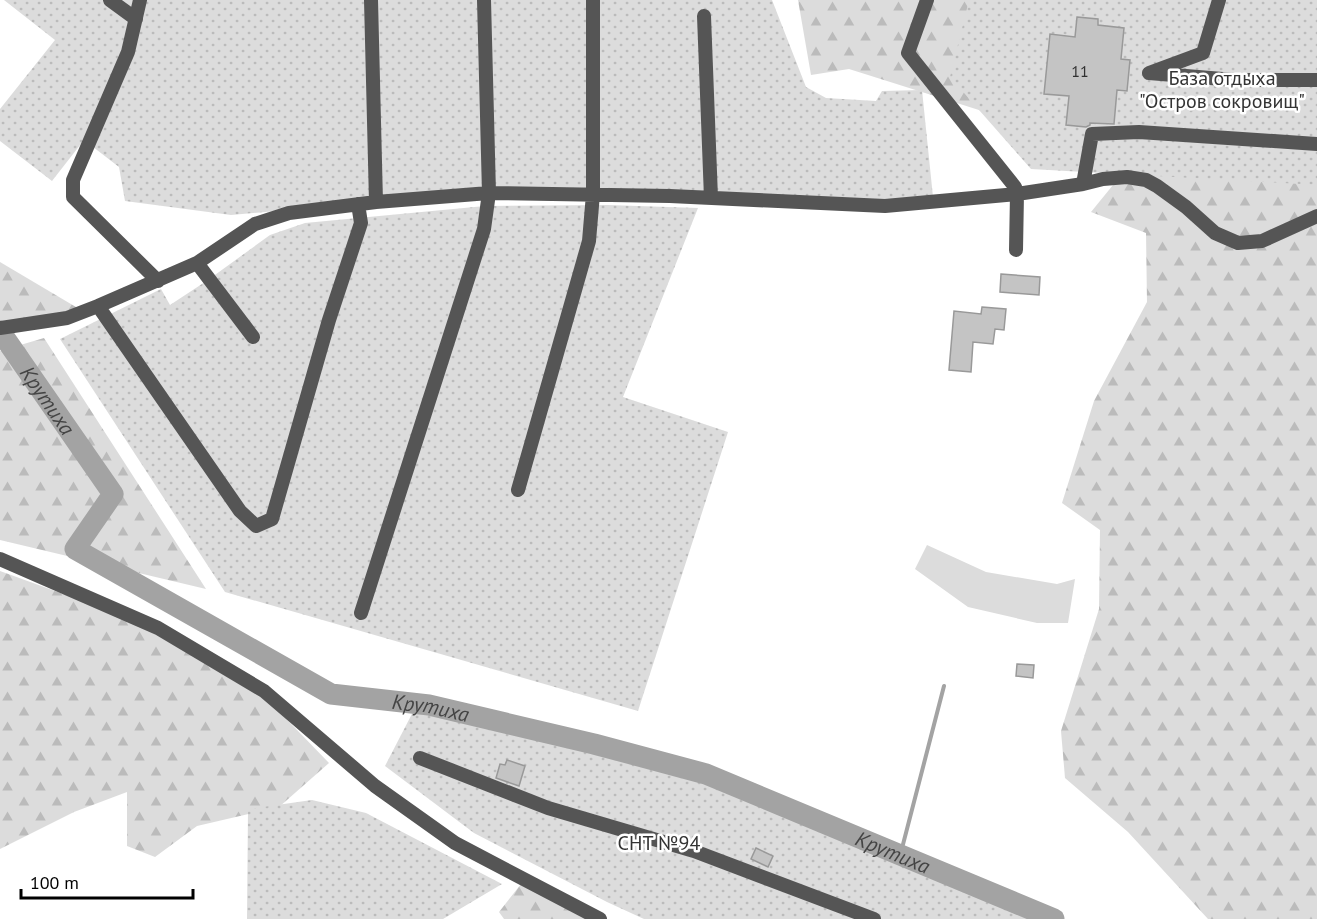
<svg xmlns="http://www.w3.org/2000/svg" width="1317" height="919" viewBox="0 0 1317 919" font-family="'PT Sans',sans-serif">
	<defs>
		<pattern id="forest-firs" width="22" height="20" patternUnits="userSpaceOnUse" patternTransform="scale(1.5)"><rect width="22" height="20" fill="#dcdcdc"/><path d="M5 1l3.5 6h-7zM16 11l3.5 6h-7z" fill="#bbb"/></pattern>
		<pattern id="park-dots" width="8" height="8" patternUnits="userSpaceOnUse" patternTransform="scale(1.5)"><rect width="8" height="8" fill="#dcdcdc"/><path d="M2 2h.1M6 6h.1" fill="none" stroke="#bbb" stroke-width="1.8" stroke-linecap="round"/></pattern>
	</defs>
	<rect width="100%" height="100%" fill="#fff"/>
	<path fill="#dcdcdc" d="M 927,545 L 986,572 L 1057,584 L 1075,579 L 1068,623 L 1037,623 L 968,607 L 915,569 Z"/>
	<path fill="url(#forest-firs)" d="M 798,0 L 1017,0 L 1017,122 L 849,69 L 811,75 Z
		M 1317,98 L 1317,919 L 1208,919 L 1128,832 L 1065,778 L 1061,731 L 1099,609 L 1100,530 L 1062,503 L 1094,401 L 1147,302 L 1146,233 L 1091,212 L 1135,158 Z
		M 0,262 L 81,310 L 0,324 Z
		M 44,338 L 206,589 L 0,540 L 0,351 Z
		M 0,571 L 135,620 L 268,700 L 329,763 L 279,807 L 197,826 L 155,857 L 127,846 L 127,792 L 74,812 L 0,849 Z
		M 521,884 L 590,919 L 504,919 L 499,912 Z"/>
	<path fill="url(#park-dots)" d="M 4,0 L 772,0 L 806,87 L 826,98 L 876,101 L 882,91 L 922,90 L 933,197 L 877,203 L 508,190 L 231,215 L 125,201 L 119,167 L 84,140 L 52,181 L 0,141 L 0,109 L 55,40 Z
		M 969,0 L 1317,0 L 1317,185 L 1031,169 L 950,77 Z
		M 608,205 L 698,208 L 623,397 L 728,432 L 638,711 L 225,592 L 60,339 L 161,289 L 170,305 L 208,280 L 270,235 L 305,223 L 485,206 Z
		M 415,708 L 697,774 L 1031,919 L 644,919 L 607,902 L 474,833 L 385,766 Z
		M 312,800 L 366,813 L 502,884 L 443,919 L 247,919 L 248,809 Z"/>
	<g fill="none" stroke-linecap="round" stroke-linejoin="round">
		<path stroke="#a3a3a3" stroke-width="4" d="M 900,856 L 944,686"/>
		<path stroke="#a3a3a3" stroke-width="21" id="s1" d="M 0,331 L 113,494 L 75,549 L 331,694 L 429,705 L 594,744 L 706,774 L 1054,919"/>
	</g>
	<path fill="#c4c4c4" stroke="#999" stroke-width="1.5" d="M 1077,17 L 1098,19 L 1098,25 L 1124,28 L 1121,59 L 1130,60 L 1127,91 L 1117,90 L 1114,124 L 1090,123 L 1090,125 L 1086,127 L 1066,125 L 1069,96 L 1044,94 L 1050,34 L 1075,37 Z
		M 1001,274 L 1040,277 L 1039,295 L 1000,292 Z
		M 982,307 L 1006,309 L 1004,330 L 995,329 L 993,344 L 973,342 L 971,372 L 949,370 L 954,311 L 981,314 Z
		M 1017,664 L 1034,665 L 1033,678 L 1016,676 Z
		M 507,760 L 525,766 L 519,786 L 496,778 L 500,764 L 505,765 Z
		M 756,848 L 773,856 L 768,867 L 751,859 Z"/>
	<g fill="none" stroke-linecap="round" stroke-linejoin="round">
		<path stroke="#555" stroke-width="14" d="M 110,0 L 136,19
			M 140,0 L 128,52 L 73,180 L 73,197 L 158,281
			M 371,0 L 376,202
			M 927,0 L 908,53 L 1015,187 L 1017,194 L 1016,250
			M 1219,0 L 1203,53 L 1149,73 L 1235,80 L 1317,80
			M 704,16 L 711,198
			M 1083,184 L 1092,134 L 1139,132 L 1317,144
			M 197,263 L 253,337
			M 98,306 L 240,511 L 256,526 L 272,519 L 329,320 L 361,223 L 358,204
			M 0,328 L 67,318 L 98,306 L 197,263 L 255,224 L 289,213 L 376,202 L 489,193 L 670,196 L 885,206 L 1017,194 L 1083,184 L 1103,179 L 1127,177 L 1146,180 L 1157,186 L 1186,207 L 1215,233 L 1238,243 L 1262,241 L 1317,216
			M 518,490 L 589,241 L 593,194 L 593,0
			M 0,559 L 158,628 L 264,691 L 375,786 L 455,843 L 600,919
			M 361,613 L 484,229 L 489,193 L 484,0
			M 420,758 L 548,808 L 694,851 L 874,919"/>
	</g>
	<g text-anchor="middle" dominant-baseline="central" stroke-width="5" stroke-linejoin="round" paint-order="stroke">
		<g font-size="16" fill="#313131">
			<text x="1080" y="71">11</text>
		</g>
		<g font-size="20" fill="#333" stroke="#fff">
			<text x="1222" y="78">База отдыха<tspan x="1222" dy="23">"Остров сокровищ"</tspan></text>
			<text x="659" y="843">СНТ №94</text>
		</g>
		<g font-size="21" font-style="italic" fill="#444" stroke="#fff">
			<text stroke="none"><textPath href="#s1" startOffset="84">Крутиха</textPath></text>
			<text stroke="none"><textPath href="#s1" startOffset="660">Крутиха</textPath></text>
			<text stroke="none"><textPath href="#s1" startOffset="1146">Крутиха</textPath></text>
		</g>
	</g>
	<path d="M21 889v9h172v-9" fill="none" stroke="#000000" stroke-width="3"/>
	<text x="30" y="889" font-size="18" fill="#000000" stroke="#ffffff" stroke-width="4.5" paint-order="stroke">100 m</text>
</svg>
